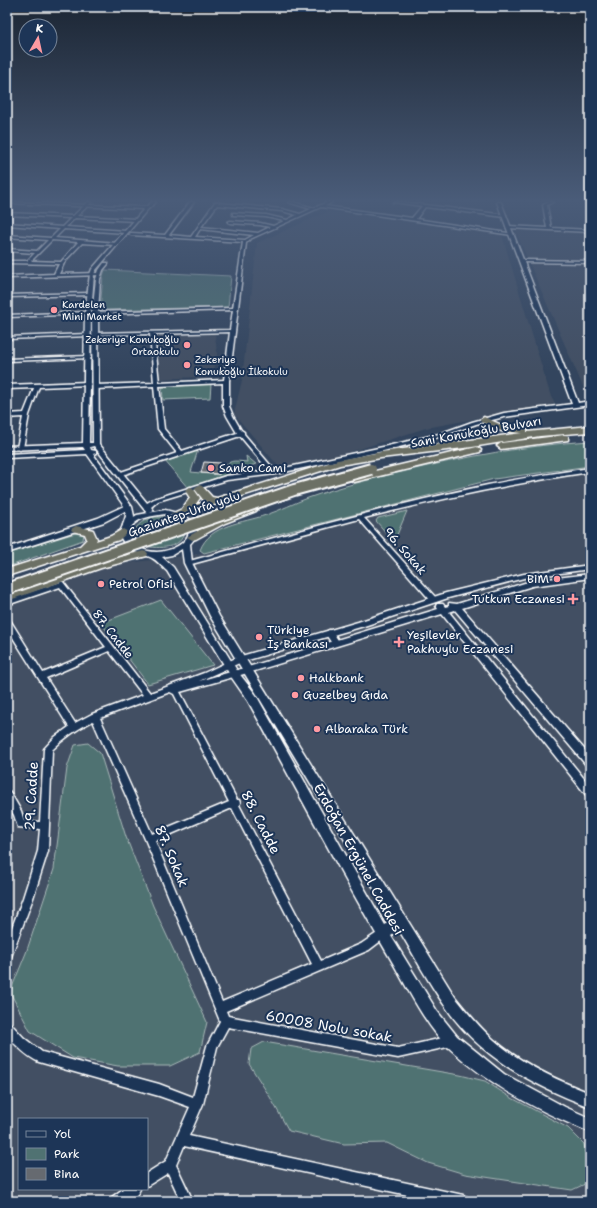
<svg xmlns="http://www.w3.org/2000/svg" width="597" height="1208" viewBox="0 0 597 1208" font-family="'Shantell Sans',sans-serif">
	<rect width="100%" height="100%" fill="#33455e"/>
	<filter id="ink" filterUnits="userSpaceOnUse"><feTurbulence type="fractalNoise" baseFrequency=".025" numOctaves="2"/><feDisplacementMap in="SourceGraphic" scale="8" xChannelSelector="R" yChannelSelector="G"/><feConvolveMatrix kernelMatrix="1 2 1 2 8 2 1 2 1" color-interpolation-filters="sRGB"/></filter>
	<g filter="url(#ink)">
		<path fill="#425063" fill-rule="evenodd" d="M 329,211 L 502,235 L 551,397 L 555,404 L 426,428 L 347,453 L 280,468 L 234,414 L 242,380 L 257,243 Z
			M 514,228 L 590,231 L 590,398 L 588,398 Z
			M 215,334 L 217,354 L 213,376 L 161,379 L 156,336 Z
			M 590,472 L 590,1201 L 7,1201 L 7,598 L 94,567 L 193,555 L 418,494 ZM 19,1119 L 147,1119 L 147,1189 L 19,1189 Z"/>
		<path fill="#507272" stroke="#a8b8b8" d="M 105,270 L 231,276 L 228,307 L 100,310 L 103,276 Z
			M 211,384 L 210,398 L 163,400 L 162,387 Z
			M 590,441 L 590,466 L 494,479 L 204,553 L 200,550 C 210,524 243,523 266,515 C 281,510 294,503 308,498 C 339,487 370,479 402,472 C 464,457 527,445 590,441 Z
			M 198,450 L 191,472 L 219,475 C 229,460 229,460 247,462 L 246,456 L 256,464 L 188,488 L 164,460 Z
			M 407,511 L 394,542 L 376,521 L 378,518 Z
			M 155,517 L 172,517 L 177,520 L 133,534 C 137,523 144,520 155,517 Z
			M 82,531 L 84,533 L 83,540 L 7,567 L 7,554 Z
			M 184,532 C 182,549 158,549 145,546 Z
			M 161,600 L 213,665 L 148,684 L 101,623 Z
			M 88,743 L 100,753 L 126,837 L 153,906 L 207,1022 L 200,1052 L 170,1066 L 118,1066 L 73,1058 L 30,1031 L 10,992 L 26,953 L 54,869 L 67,768 L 75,745 Z
			M 264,1042 L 460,1075 L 485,1081 L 510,1097 L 568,1128 L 584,1144 L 588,1164 L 585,1184 L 572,1190 L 465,1174 L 428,1163 L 387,1143 L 344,1144 L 289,1131 L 270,1097 L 249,1064 L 251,1049 Z"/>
		<path fill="#666a70" stroke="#fff" d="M 204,462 L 221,463 L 219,474 L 201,473 Z"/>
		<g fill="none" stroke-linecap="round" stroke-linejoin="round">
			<g stroke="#fff" stroke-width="3">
				<path id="minor" d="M 88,202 L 92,202 L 77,216 L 136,219 L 138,220 L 136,221 L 75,218 L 66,227 L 126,231 L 128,232 L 126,233 L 64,229 L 55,238 L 117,243 L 118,244 L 116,245 L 82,243 L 65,261 L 59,274 L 99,273 L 101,274 L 100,275 L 7,278 L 7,276 L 54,274 L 59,264 L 7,263 L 7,261 L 27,261 L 35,253 L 7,251 L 7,249 L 37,251 L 48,240 L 7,237 L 7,235 L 51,238 L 60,229 L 7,225 L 7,223 L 62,227 L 71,218 L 7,215 L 7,213 L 73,216 ZM 52,240 L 78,242 L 61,262 L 31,261 Z
					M 190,202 L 194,202 L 169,235 L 191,237 L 215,202 L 219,202 L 218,203 L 282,209 L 300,214 L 311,209 L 288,202 L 293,202 L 314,208 L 328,202 L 332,202 L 325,206 L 412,218 L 422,206 L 393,202 L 401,202 L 506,215 L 506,217 L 505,217 L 425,207 L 416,219 L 514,234 L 512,235 L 321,207 L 250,239 L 246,243 L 229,381 L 229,406 L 233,416 L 241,430 L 244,432 L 244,434 L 276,472 L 273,474 L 271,473 L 240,436 L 122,475 L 118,475 L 118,473 L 177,453 L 158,429 L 154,386 L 96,389 L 93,387 L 96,385 L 154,383 L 150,334 L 95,335 L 93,335 L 93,333 L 230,330 L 233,310 L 95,314 L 93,313 L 95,312 L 233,308 L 243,242 L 131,235 L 129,234 L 131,233 L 165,235 ZM 217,205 L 282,211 L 297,215 L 287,220 L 266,215 L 233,213 L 233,215 L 234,215 L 266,217 L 284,221 L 273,226 L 260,223 L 230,221 L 228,222 L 230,223 L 260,225 L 270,227 L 258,233 L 201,227 ZM 200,229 L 254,235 L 245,240 L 195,237 ZM 230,332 L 224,380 L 159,383 L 154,334 ZM 223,383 L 223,406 L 227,416 L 237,433 L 182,451 L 164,429 L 159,386 Z
					M 549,202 L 553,202 L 547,205 L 551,228 L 590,230 L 590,232 L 508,228 L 506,227 L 508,226 L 547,228 L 543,205 Z
					M 522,260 L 590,261 L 590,263 L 523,262 L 522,262 Z
					M 90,293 L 92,294 L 92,295 L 7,297 L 7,295 Z
					M 88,312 L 90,312 L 90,314 L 7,317 L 7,315 Z
					M 88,334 L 90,334 L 90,336 L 7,339 L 7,337 Z
					M 89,356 L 91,357 L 91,358 L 7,361 L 7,359 Z
					M 88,382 L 91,384 L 90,385 L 39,387 L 29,415 L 23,448 L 20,450 L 18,449 L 17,448 L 23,417 L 7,418 L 7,414 L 24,413 L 34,388 L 7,389 L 7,385 Z
					M 590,468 L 590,472 C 514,483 439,499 364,518 L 436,598 L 437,600 L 436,602 L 432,602 L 359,519 L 188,565 L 185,563 L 186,562 C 286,535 386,506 488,485 C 522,478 556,473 590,468 Z
					M 61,582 L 63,582 L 150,693 L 204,673 L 238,657 L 244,657 L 245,659 L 244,661 L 199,681 L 248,667 L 251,668 L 252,670 L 251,672 L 180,692 L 237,800 L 239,800 L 240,803 L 239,805 L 321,961 L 361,944 L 383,929 L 386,931 L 388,934 L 386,937 L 369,950 L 226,1011 L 228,1016 L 398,1048 L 452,1036 L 456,1037 L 457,1041 L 456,1045 L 452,1046 L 398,1058 L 228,1027 L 217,1047 L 203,1104 L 189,1136 L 463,1195 L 467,1197 L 469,1201 L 435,1201 L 184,1146 L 176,1165 L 193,1201 L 181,1201 L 168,1173 L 147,1186 L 147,1173 L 166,1161 L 190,1107 L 159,1096 L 39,1062 C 27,1057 16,1045 7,1036 L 7,1023 L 11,1024 L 24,1038 L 42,1052 L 159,1084 L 193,1097 L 207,1046 L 220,1021 L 145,839 L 93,721 C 77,729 64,738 52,750 L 48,851 L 33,898 L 12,954 L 11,957 L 7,959 L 7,941 L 23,898 L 38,851 L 40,829 L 18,827 L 14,815 L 7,803 L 7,791 L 10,792 L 21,811 L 24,821 L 40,822 L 44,749 L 55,737 L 69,727 L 7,628 L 7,620 L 10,620 L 43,673 L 106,647 L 60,587 L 7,605 L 7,600 ZM 109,651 L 143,695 L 92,714 L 75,723 L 46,678 ZM 170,692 L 174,694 L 229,802 L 152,834 L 100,718 ZM 232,808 L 312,964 L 222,1002 L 155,841 Z
					M 329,630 C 334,632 337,639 340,643 L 339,645 L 333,645 L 325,633 Z
					M 123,1189 L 140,1189 C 135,1202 121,1201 110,1201 L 112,1197 Z"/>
			</g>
			<g stroke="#fff" stroke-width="3">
				<path id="tertiary" d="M 7,202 L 146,207 L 152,202 L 156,202 L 148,209 L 96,270 L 94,274 L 91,313 L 89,443 L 93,443 L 92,313 L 96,279 L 99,270 L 104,263 L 108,263 L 108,264 L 103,270 L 100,279 L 98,313 L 99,444 L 147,503 L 154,499 L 226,476 L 275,470 L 383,447 L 439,434 L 472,422 L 504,413 L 572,404 L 497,202 L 501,202 L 578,403 L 590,401 L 590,405 L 504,417 L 476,424 L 443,436 L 383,451 L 275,474 L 227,480 L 158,501 L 151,507 L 154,511 L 150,513 L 147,513 L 94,446 L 90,447 L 91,450 L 96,451 L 96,453 L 93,454 L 132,507 L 134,516 L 130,527 L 127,527 L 123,525 L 126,516 L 125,511 L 104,522 L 7,553 L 7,548 L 98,518 L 124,506 L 87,454 L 7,458 L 7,454 L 85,450 L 83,447 L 7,450 L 7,446 L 83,443 L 85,313 L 90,274 L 92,269 L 144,209 L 7,203 Z
					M 590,565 L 590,569 L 524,578 L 448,598 L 364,626 L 241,662 L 238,661 L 237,659 L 238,657 L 358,622 L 446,593 L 524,574 Z
					M 590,574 L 590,578 L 532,586 L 462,608 L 590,756 L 590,767 L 587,766 L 455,610 L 449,612 L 590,786 L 590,797 L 587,796 L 442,614 L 248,673 L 245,672 L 244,670 L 245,668 L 438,609 L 436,606 L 437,604 L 443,604 L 445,607 L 449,606 L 449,603 L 457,604 L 531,581 Z"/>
			</g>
			<g stroke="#fff" stroke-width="3">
				<path id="secondary" d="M 165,510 C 183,514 210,523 190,544 L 192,563 L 219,616 L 455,997 C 467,1012 479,1027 494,1040 C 522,1064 556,1080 590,1093 L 590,1107 C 534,1086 479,1057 445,1006 C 428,982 414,955 399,930 L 391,936 L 437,1011 L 457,1036 L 504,1074 L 565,1107 L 590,1118 L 590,1132 C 538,1111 489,1085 448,1047 C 425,1025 406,985 390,958 C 341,874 295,786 248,701 L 232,678 L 167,571 C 162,567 157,560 152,558 C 134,549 130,557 119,534 L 124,523 L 137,515 ZM 165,514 C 228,529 148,578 128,534 C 133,517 149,517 165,514 ZM 182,549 L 184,563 L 210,616 L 393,920 L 385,925 L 256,695 L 238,672 L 173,567 L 162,557 L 172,555 Z"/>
			</g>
			<g stroke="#fff" stroke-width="3">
				<path id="trunk" d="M 484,417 L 506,427 L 527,429 L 527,432 L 590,426 L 590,432 L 540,436 L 472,447 L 381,458 L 340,465 L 179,516 L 173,516 L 171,514 L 182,509 L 190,498 L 185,490 L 190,487 L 193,488 L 200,498 L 195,505 L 205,502 L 194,488 L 199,485 L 202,486 L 212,497 L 217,498 L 338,460 L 381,452 L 522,433 L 501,431 L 481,422 L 480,420 Z
					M 565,435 L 568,436 L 568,440 L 501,449 L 497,446 L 501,443 Z
					M 477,447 L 481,450 L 480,452 L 354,482 L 349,479 L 354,476 Z
					M 253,506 L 256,507 L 258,509 L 256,511 L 225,523 L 196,539 L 192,540 L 187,537 L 219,519 Z
					M 76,526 L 93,530 L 97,539 L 96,541 L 111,536 L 123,529 L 128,532 L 119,540 L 7,576 L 7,569 L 80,546 L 87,539 L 85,534 L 72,531 L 71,529 Z
					M 143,551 L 147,552 L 148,554 L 147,556 L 101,568 L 7,601 L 7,593 L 93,564 Z"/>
			</g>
			<use href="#minor" fill="#1d3557" fill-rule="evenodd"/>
			<use href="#tertiary" fill="#1d3557" fill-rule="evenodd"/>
			<use href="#secondary" fill="#1d3557" fill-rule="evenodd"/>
			<use href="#trunk" fill="#6c7065" fill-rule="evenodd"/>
			<g stroke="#fff" stroke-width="14" stroke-linecap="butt">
				<path id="trunk-bridge" d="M 7,589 L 294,490 L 371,469"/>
			</g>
			<use href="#trunk-bridge" stroke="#6c7065" stroke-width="10"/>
		</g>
	</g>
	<linearGradient id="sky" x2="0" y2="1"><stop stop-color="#1c2634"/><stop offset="0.54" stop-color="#4a5c79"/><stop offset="1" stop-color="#4a5c79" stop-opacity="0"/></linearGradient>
	<rect width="597" height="371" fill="url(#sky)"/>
	<g fill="#ff9aa2" stroke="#1d3557" stroke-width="1.5">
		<circle cx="54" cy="310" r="4"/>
		<circle cx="187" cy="345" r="4"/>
		<circle cx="187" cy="365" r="4"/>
		<circle cx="211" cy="468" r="4"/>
		<circle cx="557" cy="579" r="4"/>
		<circle cx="101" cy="584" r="4"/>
		<path d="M571 593h4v4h4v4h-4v4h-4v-4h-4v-4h4z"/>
		<circle cx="259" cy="637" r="4"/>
		<path d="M397 636h4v4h4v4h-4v4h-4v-4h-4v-4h4z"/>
		<circle cx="301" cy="678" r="4"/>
		<circle cx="295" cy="695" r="4"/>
		<circle cx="317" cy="729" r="4"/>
	</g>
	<g text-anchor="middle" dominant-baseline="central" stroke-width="4" stroke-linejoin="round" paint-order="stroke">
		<g font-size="10" fill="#fff" stroke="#1d3557" text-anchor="start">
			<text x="62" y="304">Kardelen<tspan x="62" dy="12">Mini Market</tspan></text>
			<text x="179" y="339" text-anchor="end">Zekeriye Konukoğlu<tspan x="179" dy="12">Ortaokulu</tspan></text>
			<text x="195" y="359">Zekeriye<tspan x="195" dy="12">Konukoğlu İlkokulu</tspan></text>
		</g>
		<g font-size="12" fill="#fff" stroke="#1d3557">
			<text transform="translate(476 432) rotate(-10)">Sani Konukoğlu Bulvarı</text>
			<text transform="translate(184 514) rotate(-19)">Gaziantep-Urfa yolu</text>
			<text transform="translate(405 551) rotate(49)">96. Sokak</text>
			<text transform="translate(113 634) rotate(52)">87. Cadde</text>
		</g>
		<g font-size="12" fill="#fff" stroke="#1d3557" text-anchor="start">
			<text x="219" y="468">Sanko Cami</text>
			<text x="549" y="579" text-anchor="end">BiM</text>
			<text x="109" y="584">Petrol Ofisi</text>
			<text x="565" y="599" text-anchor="end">Tutkun Eczanesi</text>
			<text x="267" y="630">Türkiye<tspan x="267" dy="14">İş Bankası</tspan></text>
			<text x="407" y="635">Yeşilevler<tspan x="407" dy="14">Pakhuylu Eczanesi</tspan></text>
			<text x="309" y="678">Halkbank</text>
			<text x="303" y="695">Guzelbey Gıda</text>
			<text x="325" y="729">Albaraka Türk</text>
		</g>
		<g font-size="14" fill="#fff" stroke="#1d3557">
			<text transform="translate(31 796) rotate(-87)">29. Cadde</text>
			<text transform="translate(261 822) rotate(63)">88. Cadde</text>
			<text transform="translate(172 856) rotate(67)">87. Sokak</text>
			<text transform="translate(359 859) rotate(61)">Erdoğan Ergünel Caddesi</text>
			<text transform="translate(329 1026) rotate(10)">60008 Nolu sokak</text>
		</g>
	</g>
	<rect width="597" height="1208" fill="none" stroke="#1d3557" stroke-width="24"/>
	<rect x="12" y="12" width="573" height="1184" fill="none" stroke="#fff" stroke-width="1.5" filter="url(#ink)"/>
	<rect x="18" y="1118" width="130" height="72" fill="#1d3557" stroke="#77869a"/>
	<rect x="26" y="1131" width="20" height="6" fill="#1d3557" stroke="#77869a"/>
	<text x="54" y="1138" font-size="12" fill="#ffffff">Yol</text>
	<rect x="26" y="1148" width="20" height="12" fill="#507272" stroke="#77869a"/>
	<text x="54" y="1158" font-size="12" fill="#ffffff">Park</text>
	<rect x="26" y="1168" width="20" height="12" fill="#666a70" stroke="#77869a"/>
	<text x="54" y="1178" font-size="12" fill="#ffffff">Bina</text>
	<g transform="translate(38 38) rotate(9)"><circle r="19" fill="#1d3557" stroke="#77869a"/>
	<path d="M0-3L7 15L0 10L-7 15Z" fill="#ff9aa2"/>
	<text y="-6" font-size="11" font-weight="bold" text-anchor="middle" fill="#ffffff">K</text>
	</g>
</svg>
